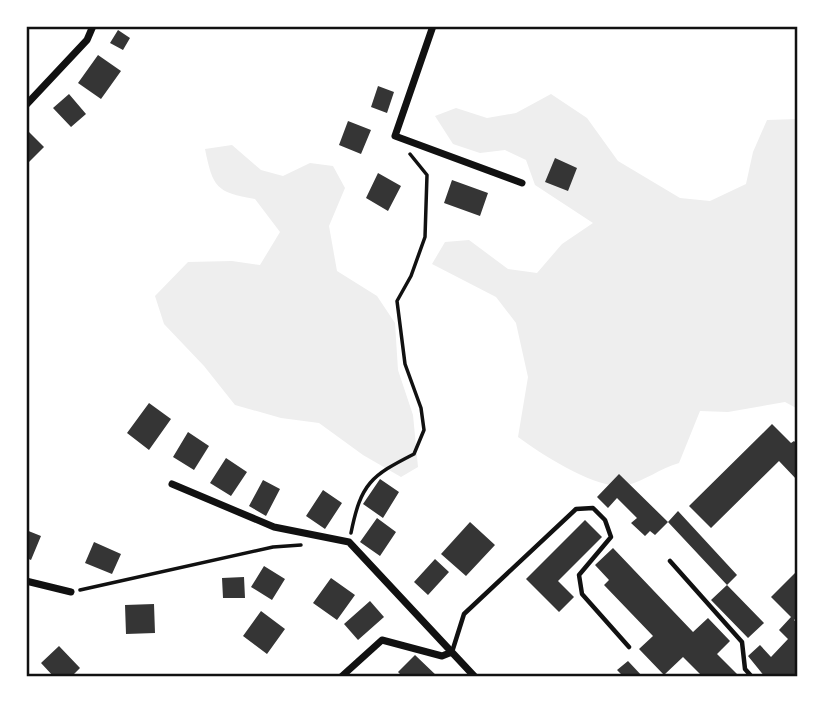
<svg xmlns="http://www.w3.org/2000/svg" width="824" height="703" viewBox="0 0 824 703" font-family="'Noto Sans',sans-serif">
	<rect width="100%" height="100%" fill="#fff"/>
	<path fill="#eee" d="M 551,94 L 587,118 L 618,161 L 680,198 L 710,201 L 746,184 L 753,152 L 767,120 L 798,119 L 798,409 L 785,402 L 728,412 L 700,411 L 679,463 C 661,468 644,481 628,485 C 599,492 541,454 518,437 L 528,377 L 516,323 L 496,297 L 432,264 L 445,242 L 469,240 L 508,269 L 537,273 L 562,244 L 593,223 L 535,185 L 526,160 L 505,150 L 480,153 L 453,144 L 435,116 L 456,108 L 487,118 L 516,113 Z
		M 232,145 L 261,170 L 283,176 L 310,163 L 333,166 L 345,188 L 329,226 L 337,271 L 377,296 L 395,323 L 398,370 L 413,415 L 418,467 L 401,477 L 363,455 L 319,423 L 281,418 L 235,405 L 204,366 L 164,324 L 155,296 L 188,262 L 232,261 L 260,265 L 280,232 L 255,199 C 216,192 213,188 205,149 Z"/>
	<path fill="#353535" d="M 118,30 L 130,38 L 123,50 L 110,43 Z
		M 98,55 L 121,71 L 101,99 L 78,83 Z
		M 378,86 L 394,92 L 387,113 L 371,107 Z
		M 69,94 L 86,114 L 71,127 L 53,108 Z
		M 348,121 L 371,130 L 361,154 L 339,145 Z
		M 26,129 L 44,147 L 28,163 L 26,161 Z
		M 555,158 L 577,168 L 568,191 L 545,182 Z
		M 378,173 L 401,186 L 388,211 L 366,198 Z
		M 452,180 L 488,193 L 480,216 L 444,203 Z
		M 149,403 L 171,419 L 149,450 L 127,433 Z
		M 772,424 L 791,443 L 794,441 L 798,445 L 798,481 L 779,461 L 711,528 L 689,506 Z
		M 188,432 L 209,446 L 194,470 L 173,457 Z
		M 226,458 L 247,472 L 231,496 L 210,483 Z
		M 619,474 L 668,522 L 655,535 L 650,531 L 645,536 L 631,523 L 637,518 L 617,498 L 608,508 L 597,497 Z
		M 380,479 L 399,492 L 383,518 L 363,504 Z
		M 263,480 L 280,489 L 266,516 L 249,506 Z
		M 323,490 L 342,503 L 325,529 L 306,516 Z
		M 678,511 L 737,575 L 727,585 L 668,522 Z
		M 377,518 L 396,532 L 380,556 L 360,542 Z
		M 585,520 L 602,537 L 558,581 L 574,597 L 559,612 L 526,579 Z
		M 470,522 L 495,545 L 466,576 L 441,554 Z
		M 26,530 L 41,536 L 31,560 L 26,558 Z
		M 94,542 L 121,554 L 112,574 L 85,563 Z
		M 613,548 L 693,632 L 708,618 L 730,641 L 717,654 L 740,677 L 703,677 L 683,657 L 664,675 L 639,649 L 653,636 L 604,585 L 609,580 L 595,565 Z
		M 435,559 L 449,572 L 428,595 L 414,582 Z
		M 264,566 L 285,579 L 272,600 L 251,587 Z
		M 798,570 L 798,617 L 794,620 L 798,624 L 798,677 L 765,677 L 748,656 L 760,645 L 771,657 L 788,639 L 779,630 L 791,617 L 771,597 Z
		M 244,577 L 245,598 L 223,598 L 222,578 Z
		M 331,578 L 355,595 L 337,620 L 313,603 Z
		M 727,585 L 764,623 L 748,638 L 711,600 Z
		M 370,601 L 384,617 L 358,640 L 344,624 Z
		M 154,604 L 155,633 L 126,634 L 125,605 Z
		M 261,611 L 285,629 L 267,654 L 243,636 Z
		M 59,646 L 80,668 L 71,677 L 54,677 L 41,663 Z
		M 415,655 L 438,677 L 403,677 L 398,672 Z
		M 628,661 L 643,677 L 624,677 L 617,670 Z"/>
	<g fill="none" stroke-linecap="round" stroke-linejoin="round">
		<path stroke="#111" stroke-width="3.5" d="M 351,533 C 361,483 371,476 414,454 L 424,430 L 421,408 L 405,364 L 397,301 L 411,276 L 425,237 L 427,175 L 410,154
			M 80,590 L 273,547 L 301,545"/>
		<path stroke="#111" stroke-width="4.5" d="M 670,561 L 742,642 L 745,669 L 752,677
			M 452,652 L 464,614 L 576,509 L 593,508 L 605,520 L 611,537 L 579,575 L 582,594 L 629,647"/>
		<path stroke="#111" stroke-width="7" d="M 433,26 L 395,136 L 522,183
			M 26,105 L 87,40 L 93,26
			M 172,484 L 274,527 L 349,542 L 475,677
			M 26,581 L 71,592
			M 341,677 L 382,640 L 442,656 L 452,652"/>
	</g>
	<rect width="824" height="703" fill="none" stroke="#ffffff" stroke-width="56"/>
	<rect x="28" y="28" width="768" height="647" fill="none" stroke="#111" stroke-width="2.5"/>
</svg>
